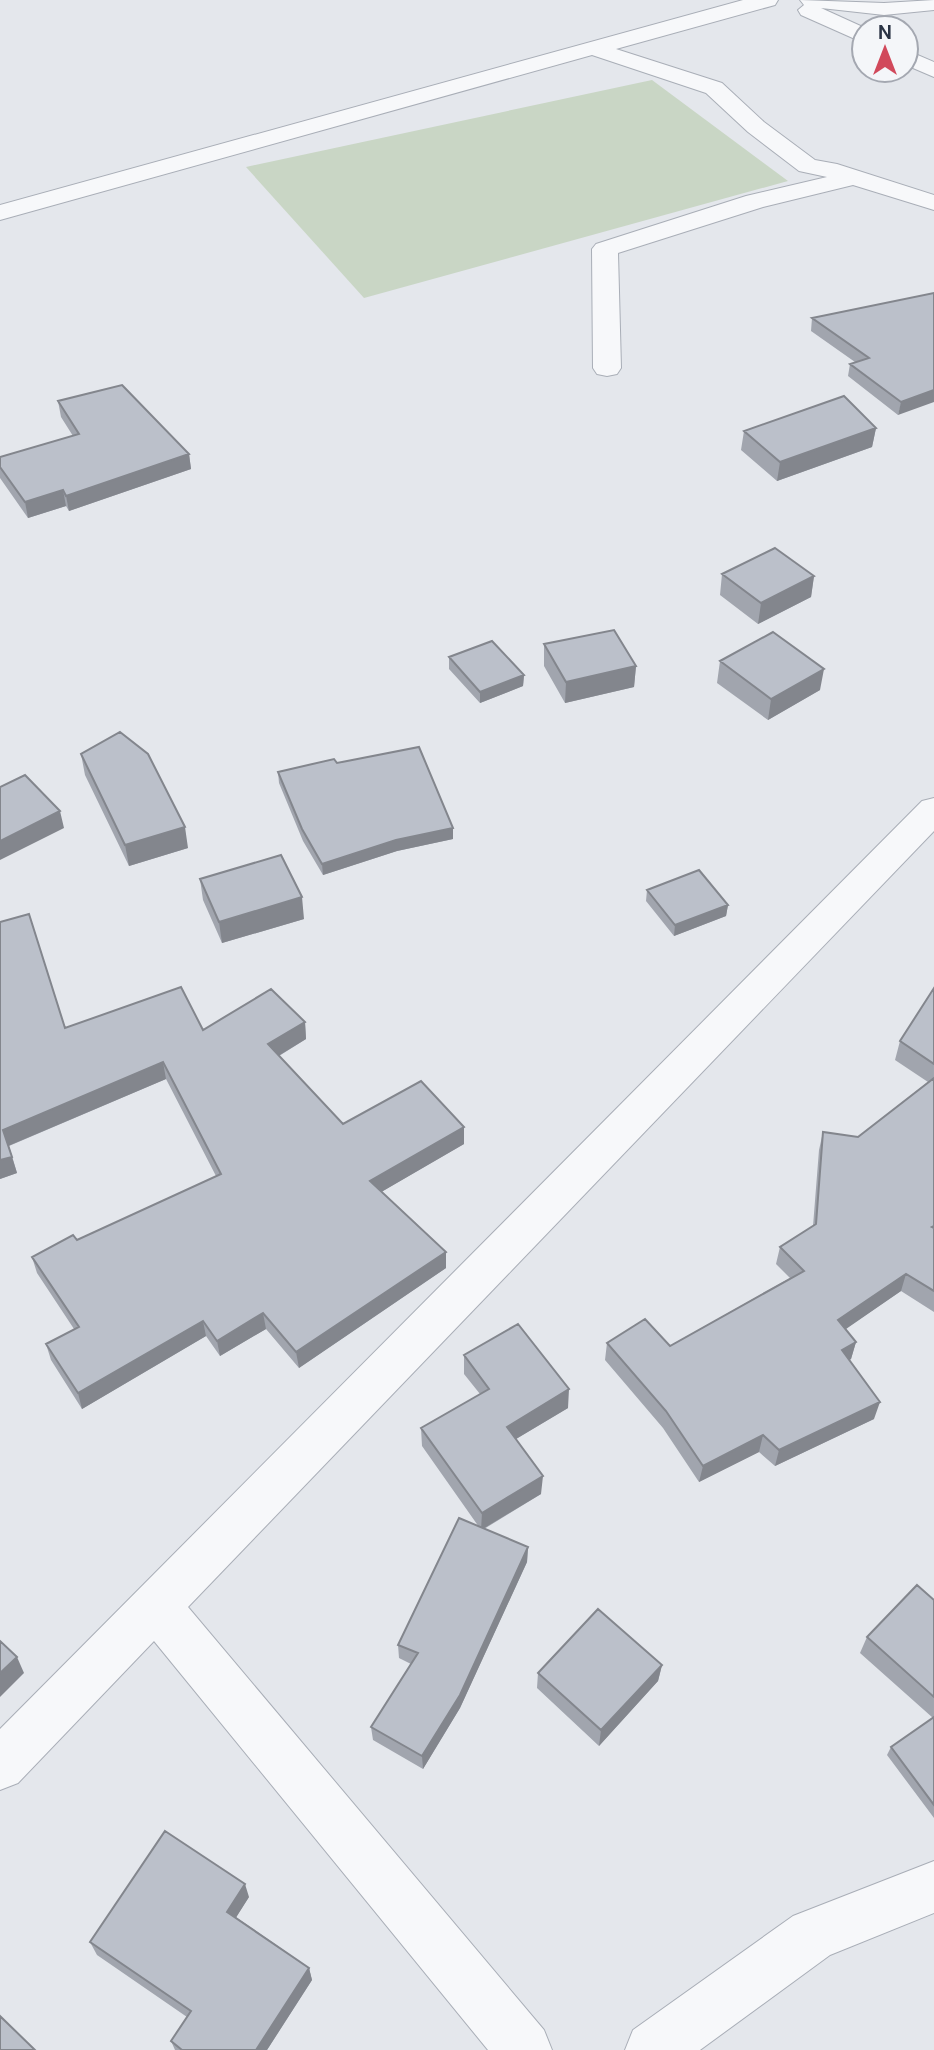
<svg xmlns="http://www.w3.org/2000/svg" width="934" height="2050" viewBox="0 0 934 2050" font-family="'DM Sans',sans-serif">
	<rect width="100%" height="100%" fill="#e4e7ec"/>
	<path fill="#c9d6c5" d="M 652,80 L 788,181 L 364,298 L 246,167 Z"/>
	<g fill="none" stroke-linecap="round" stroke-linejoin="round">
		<g stroke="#a9aeb7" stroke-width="2">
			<path id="minor" d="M 743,0 L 778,0 L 775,5 L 616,49 L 722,83 L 764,122 L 815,160 L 837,164 L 934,195 L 934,210 L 853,185 L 763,207 L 618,253 L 621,368 L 617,374 L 607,376 L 597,374 L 593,368 L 592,249 L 596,244 L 746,196 L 827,177 L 799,171 L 748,132 L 706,93 L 592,55 L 0,220 L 0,205 Z
				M 800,0 L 884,3 L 934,0 L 934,10 L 884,15 L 821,8 L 865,28 L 864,43 L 801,15 L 798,10 L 804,5 Z
				M 906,50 L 934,62 L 934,77 L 906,65 Z
				M 934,798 L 934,831 L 188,1607 L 544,2030 L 552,2050 L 488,2050 L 154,1641 L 18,1783 L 0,1790 L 0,1729 L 922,801 Z
				M 934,1861 L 934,1913 L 830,1955 L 700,2050 L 625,2050 L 633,2030 L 793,1916 Z"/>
		</g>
		<use href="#minor" fill="#f7f8fa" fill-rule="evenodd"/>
	</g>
	<path fill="#a1a5ae" d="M 934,293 L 898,415 L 848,376 L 850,364 L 855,362 L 811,331 L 812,318 Z
		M 58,401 L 189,454 L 191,469 L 69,511 L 66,506 L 28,518 L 0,478 L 0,457 L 73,436 L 61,417 Z
		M 876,428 L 872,447 L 777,481 L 741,450 L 744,431 Z
		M 722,574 L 814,576 L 811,597 L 758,624 L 720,595 Z
		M 544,644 L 636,666 L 634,687 L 565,703 L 544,666 Z
		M 449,657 L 524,675 L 523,686 L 480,703 L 449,669 Z
		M 720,661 L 820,690 L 768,720 L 717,683 Z
		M 81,754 L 188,848 L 129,866 L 85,775 Z
		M 337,763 L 453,828 L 453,839 L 397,851 L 323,875 L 303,841 L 279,783 L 278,772 Z
		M 200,879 L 304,919 L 222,943 L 203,900 Z
		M 647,890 L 728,905 L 726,916 L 674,936 L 646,901 Z
		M 0,922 L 65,1028 L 203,1030 L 305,1022 L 306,1039 L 279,1056 L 343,1124 L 464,1144 L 381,1192 L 446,1268 L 299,1368 L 266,1329 L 220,1356 L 206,1336 L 82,1409 L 51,1360 L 46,1344 L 74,1329 L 37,1273 L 32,1257 L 77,1240 L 216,1176 L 166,1079 L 9,1146 L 17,1173 L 0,1179 Z
		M 934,988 L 934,1312 L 901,1291 L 845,1329 L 856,1342 L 851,1359 L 849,1360 L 874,1419 L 775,1466 L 759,1452 L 699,1482 L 663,1428 L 605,1360 L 607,1343 L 670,1346 L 790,1278 L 776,1264 L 780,1247 L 813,1226 L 819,1150 L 823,1132 L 858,1137 L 928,1082 L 895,1060 L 900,1041 Z
		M 464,1355 L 568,1408 L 516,1439 L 541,1494 L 484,1529 L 528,1547 L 527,1562 L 460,1708 L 423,1769 L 373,1740 L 371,1727 L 411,1664 L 399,1658 L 398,1645 L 479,1527 L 422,1446 L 421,1428 L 480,1394 L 464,1374 Z
		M 934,1600 L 934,1818 L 887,1755 L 891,1747 L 933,1718 L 860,1653 L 867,1637 Z
		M 662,1665 L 658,1681 L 599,1746 L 537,1688 L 538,1673 Z
		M 249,1897 L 236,1917 L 309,1968 L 312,1980 L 267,2050 L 175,2050 L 171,2041 L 187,2017 L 97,1955 L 90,1942 Z"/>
	<path fill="#83868d" d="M 934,390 L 934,402 L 898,415 L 901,402 Z
		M 876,428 L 872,447 L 777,481 L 780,462 Z
		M 189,454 L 191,469 L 69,511 L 66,496 Z
		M 63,490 L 66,506 L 28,518 L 25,502 Z
		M 814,576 L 811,597 L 758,624 L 761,603 Z
		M 636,666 L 634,687 L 565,703 L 566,682 Z
		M 824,669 L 820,690 L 768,720 L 771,699 Z
		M 524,675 L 523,686 L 480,703 L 480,692 Z
		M 60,811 L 64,828 L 0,860 L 0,841 Z
		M 185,827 L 188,848 L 129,866 L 125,845 Z
		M 453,828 L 453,839 L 397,851 L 323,875 L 322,864 L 396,840 Z
		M 302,897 L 304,919 L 222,943 L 219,922 Z
		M 728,905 L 726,916 L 674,936 L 675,925 Z
		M 305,1022 L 306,1039 L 270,1061 L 268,1044 Z
		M 163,1062 L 166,1079 L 8,1146 L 3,1130 Z
		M 464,1127 L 464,1144 L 371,1198 L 370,1181 Z
		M 12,1157 L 17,1173 L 0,1179 L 0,1160 Z
		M 446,1252 L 446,1268 L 299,1368 L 296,1352 Z
		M 906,1274 L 901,1291 L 833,1338 L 838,1320 Z
		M 263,1313 L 266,1329 L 220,1356 L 217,1341 Z
		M 203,1321 L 206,1336 L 82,1409 L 78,1393 Z
		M 856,1342 L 851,1359 L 837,1367 L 842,1350 Z
		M 569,1389 L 568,1408 L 506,1445 L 507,1427 Z
		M 880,1402 L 874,1419 L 775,1466 L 779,1450 Z
		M 763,1435 L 759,1452 L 699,1482 L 703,1466 Z
		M 543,1476 L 541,1494 L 481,1530 L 482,1513 Z
		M 528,1547 L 527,1562 L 460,1708 L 423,1769 L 422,1756 Z
		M 17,1657 L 24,1673 L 0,1697 L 0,1673 Z
		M 662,1665 L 658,1681 L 599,1746 L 601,1730 Z
		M 245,1884 L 249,1897 L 232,1924 L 227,1912 Z
		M 309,1968 L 312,1980 L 267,2050 L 256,2050 Z"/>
	<path fill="#bbc0ca" stroke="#83868d" stroke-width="2" d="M 934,293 L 934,390 L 901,402 L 850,364 L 869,358 L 812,318 Z
		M 122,385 L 189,454 L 66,496 L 63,490 L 25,502 L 0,467 L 0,457 L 79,434 L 58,401 Z
		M 844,396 L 876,428 L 780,462 L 744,431 Z
		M 775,548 L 814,576 L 761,603 L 722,574 Z
		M 614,630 L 636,666 L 566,682 L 544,644 Z
		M 773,632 L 824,669 L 771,699 L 720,661 Z
		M 492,641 L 524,675 L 480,692 L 449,657 Z
		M 120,732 L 148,754 L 185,827 L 125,845 L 81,754 Z
		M 419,747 L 453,828 L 396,840 L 322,864 L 302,829 L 278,772 L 334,759 L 337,763 Z
		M 25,775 L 60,811 L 0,841 L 0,787 Z
		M 281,855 L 302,897 L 219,922 L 200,879 Z
		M 699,870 L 728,905 L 675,925 L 647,890 Z
		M 29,914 L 65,1028 L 181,987 L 203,1030 L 271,989 L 305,1022 L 268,1044 L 343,1124 L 421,1081 L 464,1127 L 370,1181 L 446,1252 L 296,1352 L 263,1313 L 217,1341 L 203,1321 L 78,1393 L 46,1344 L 79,1327 L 32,1257 L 73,1235 L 77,1240 L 221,1174 L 163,1062 L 3,1130 L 12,1157 L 0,1160 L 0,922 Z
		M 934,988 L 934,1064 L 900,1041 Z
		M 934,1078 L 934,1226 L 932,1227 L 934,1228 L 934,1291 L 906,1274 L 838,1320 L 856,1342 L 842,1350 L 880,1402 L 779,1450 L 763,1435 L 703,1466 L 666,1411 L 607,1343 L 645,1319 L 670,1346 L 804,1271 L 780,1247 L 816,1224 L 823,1132 L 858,1137 Z
		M 518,1324 L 569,1389 L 507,1427 L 543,1476 L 482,1513 L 421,1428 L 489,1389 L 464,1355 Z
		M 459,1518 L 528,1547 L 460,1695 L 422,1756 L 371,1727 L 418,1653 L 398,1645 Z
		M 917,1585 L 934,1600 L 934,1697 L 867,1637 Z
		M 598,1609 L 662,1665 L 601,1730 L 538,1673 Z
		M 0,1641 L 17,1657 L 0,1673 Z
		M 934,1717 L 934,1805 L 891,1747 Z
		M 165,1831 L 245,1884 L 227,1912 L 309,1968 L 256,2050 L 182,2050 L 171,2041 L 191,2011 L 90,1942 Z
		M 0,2016 L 35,2050 L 0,2050 Z"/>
	<g transform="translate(885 49)"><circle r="33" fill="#f4f6f9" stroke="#a4a8b1" stroke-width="2"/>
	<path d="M0-5L12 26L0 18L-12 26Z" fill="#d1495b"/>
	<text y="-10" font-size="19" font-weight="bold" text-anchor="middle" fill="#2b3445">N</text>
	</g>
</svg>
